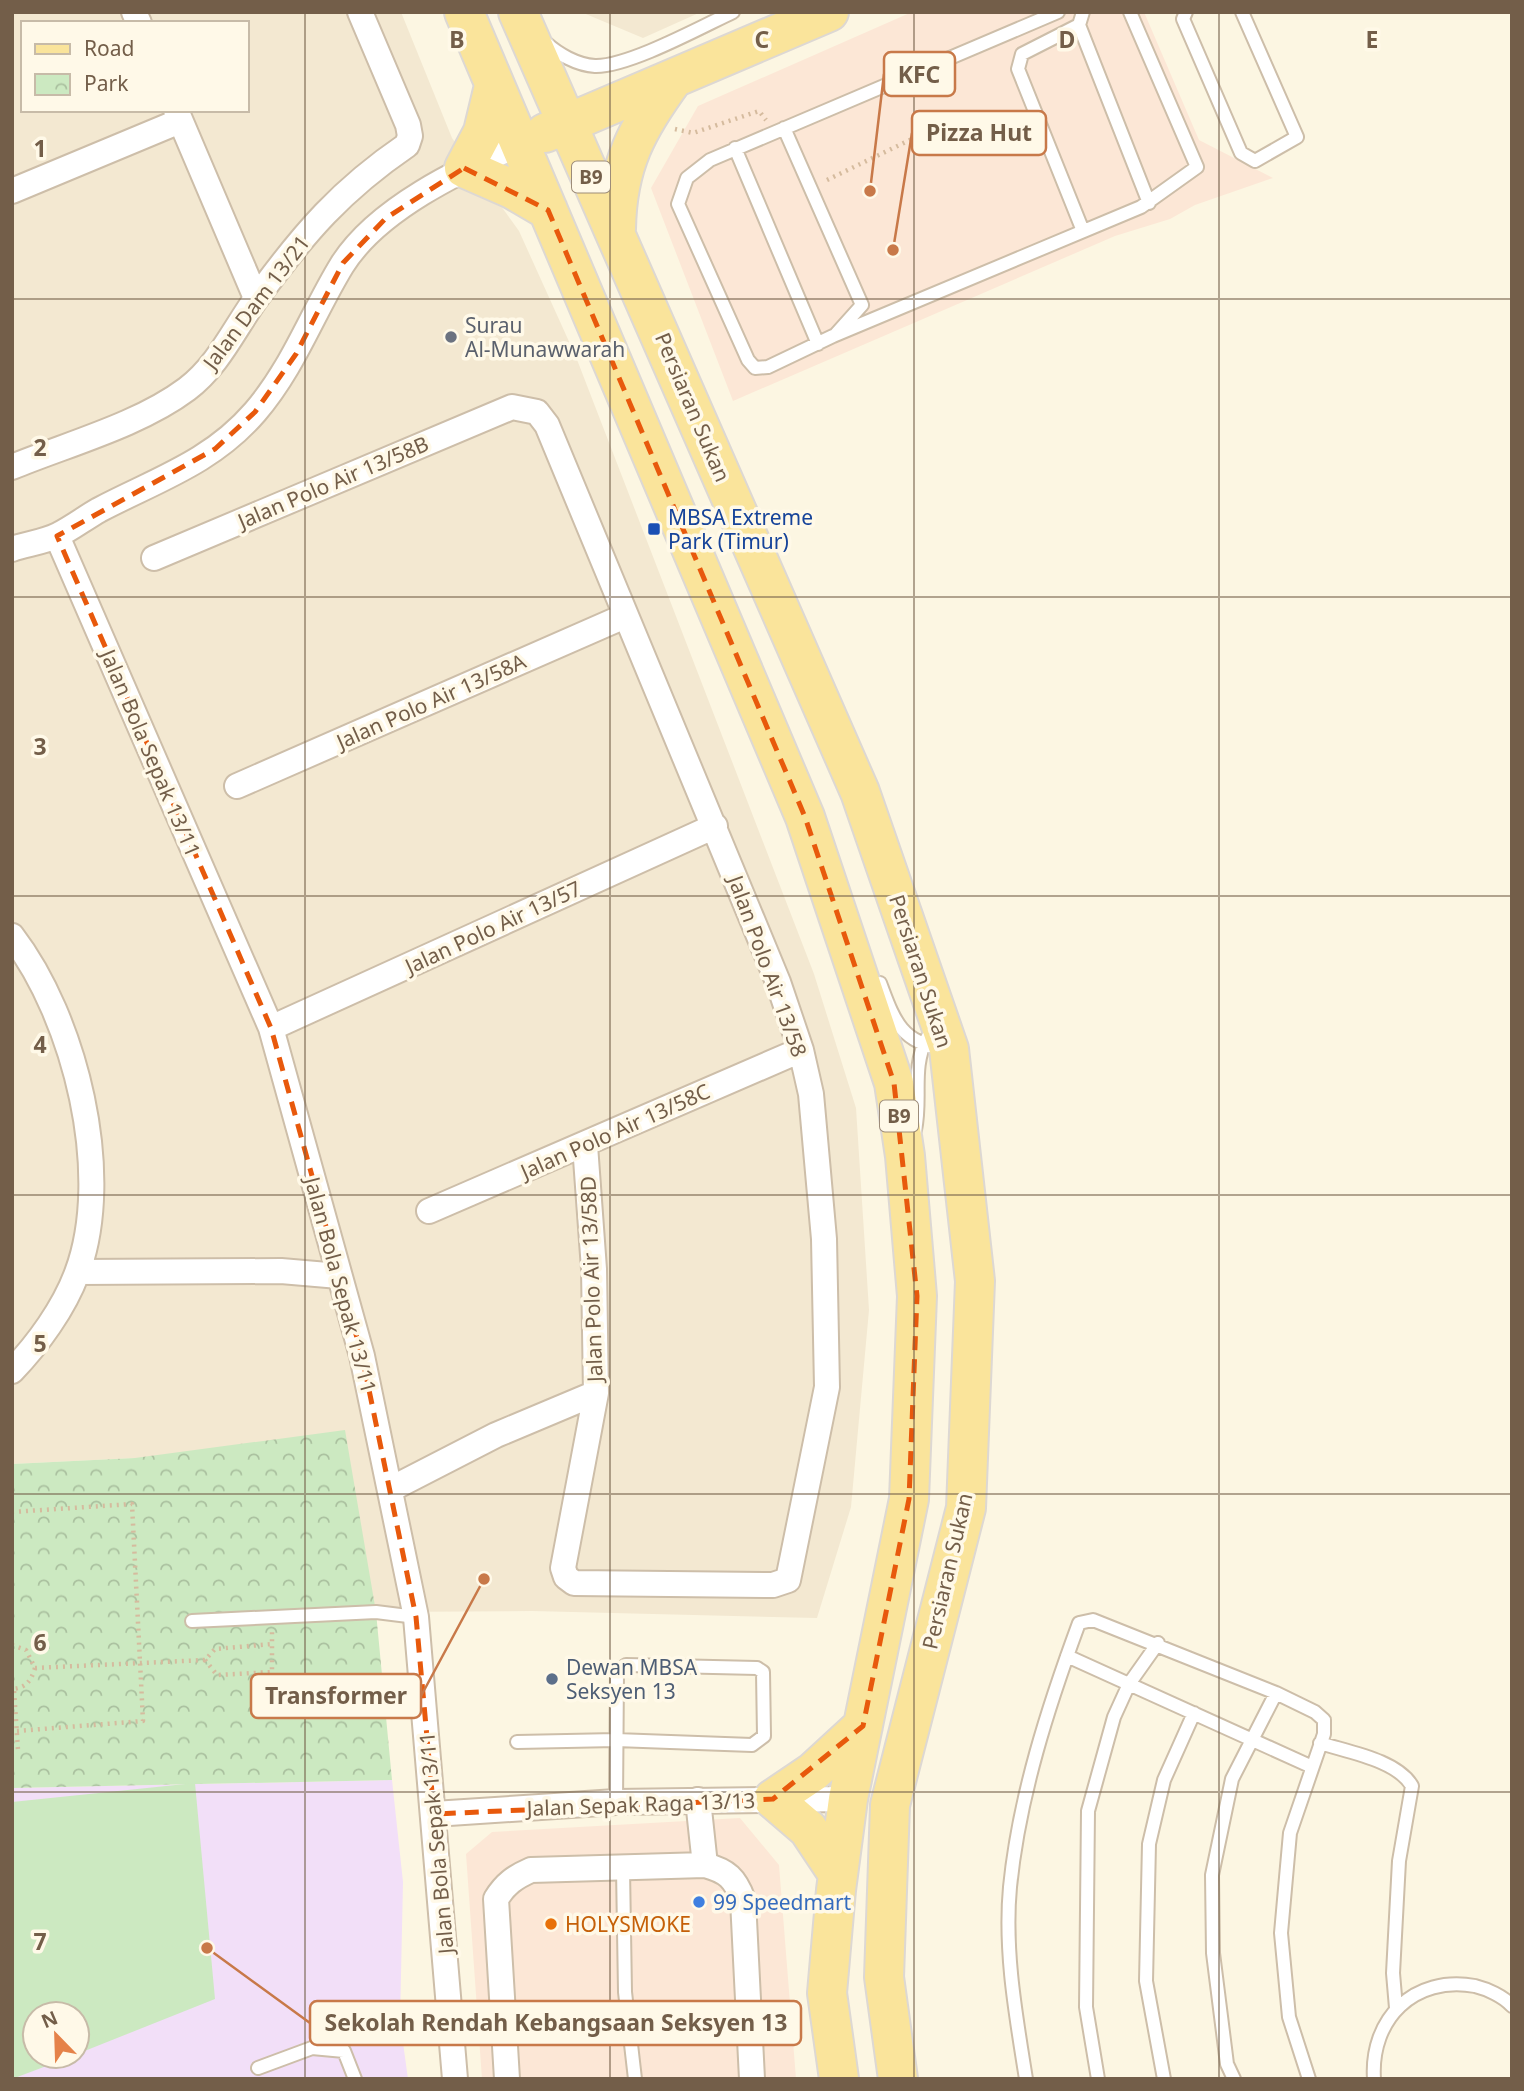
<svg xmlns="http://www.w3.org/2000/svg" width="1524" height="2091" viewBox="0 0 1524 2091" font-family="'Noto Sans',sans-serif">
	<defs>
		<pattern id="park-crowns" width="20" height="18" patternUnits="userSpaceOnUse" patternTransform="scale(1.75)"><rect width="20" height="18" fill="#cce9c1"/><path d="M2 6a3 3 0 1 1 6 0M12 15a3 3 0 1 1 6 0" fill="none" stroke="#aac09f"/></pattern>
	</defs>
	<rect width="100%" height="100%" fill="#fcf6e2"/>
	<path fill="#f3e8d1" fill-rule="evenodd" d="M 12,12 L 401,12 L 452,138 L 519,231 L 576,357 L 814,974 L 856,1108 L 869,1310 L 851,1507 L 817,1618 L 532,1611 L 376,1612 L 135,1458 L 12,1464 ZM 23,23 L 247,23 L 247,110 L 23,110 Z
		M 581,12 L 701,12 L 643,38 Z"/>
	<path fill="#fce7d6" d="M 912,12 L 1144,12 L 1199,140 L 1273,178 L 1195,205 L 1170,219 L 1115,236 L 733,401 L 651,188 L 698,106 Z
		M 740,1818 L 779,1865 L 796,2079 L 482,2079 L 466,1854 L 492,1832 Z"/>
	<path fill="#f2dff8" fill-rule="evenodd" d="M 392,1780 L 403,1882 L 400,2021 L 408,2079 L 12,2079 L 12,1788 ZM 35,2014 L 77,2014 L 77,2056 L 35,2056 Z"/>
	<path fill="url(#park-crowns)" d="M 345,1430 L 376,1612 L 392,1780 L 12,1788 L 12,1464 L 135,1458 Z"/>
	<path fill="#cce9c1" d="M 195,1783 L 215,1999 L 77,2054 L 77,2014 L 35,2014 L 35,2056 L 73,2056 L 12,2079 L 12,1802 Z"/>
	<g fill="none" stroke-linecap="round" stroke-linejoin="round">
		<g stroke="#cdbea9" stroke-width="16">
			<path id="lane" d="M 1058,12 L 710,160 L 687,178 L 678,204 L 748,360 L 755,368 L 768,367 L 833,336 L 1141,207 L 1197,167 L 1130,12
				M 1083,12 L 1079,25 L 1149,203
				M 1186,12 L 1183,19 L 1241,153 L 1255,161 L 1297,137 L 1242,12
				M 1079,25 L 1022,54 L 1018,69 L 1083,231
				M 546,43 C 558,54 577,65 595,66 C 628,67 701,27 733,12
				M 784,128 L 862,305 L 836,334
				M 735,148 L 818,344
				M 880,983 C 893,1017 900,1043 942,1048
				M 915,1130 C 922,1098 911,1068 927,1038
				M 192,1621 L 376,1612 L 416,1617
				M 1067,1656 L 1310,1766
				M 517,1742 L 616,1740 L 752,1745 L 764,1736 L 763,1672 L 757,1668 L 626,1665 L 617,1672 L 616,1802
				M 1320,1743 C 1348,1752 1397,1760 1412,1786 L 1399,1861 L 1393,1973 L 1396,2008
				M 623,1869 L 625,1992 L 635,2079
				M 258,2068 L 312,2048 L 344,2051 L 355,2079
				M 1026,2079 C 1016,2016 1004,1951 1010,1887 C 1019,1797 1048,1707 1079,1623 L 1093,1620 L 1276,1693 L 1315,1712 L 1324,1720 L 1324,1734 L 1290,1833 L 1281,1933 L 1289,2017 L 1309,2079
				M 1098,2079 L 1086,2007 L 1088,1811 L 1114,1717 L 1129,1684 L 1158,1643
				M 1164,2079 L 1146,1981 L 1149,1844 L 1164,1780 L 1194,1713
				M 1234,2079 L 1227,2064 L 1213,1953 L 1212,1875 L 1232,1779 L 1276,1693
				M 1374,2079 C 1370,2019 1414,1975 1475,1986 C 1487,1989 1503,1996 1512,2006"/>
		</g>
		<g stroke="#cdbea9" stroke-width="28">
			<path id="street" d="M 134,12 L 139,23
				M 176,110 L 256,298
				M 12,191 L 180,121
				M 12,467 C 68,444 139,425 187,389 C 219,365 235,327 258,296 C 304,233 341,190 407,145 L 410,136 L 408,125 L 360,12
				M 57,536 L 271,1028 L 362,1356 L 416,1617 L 455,2079
				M 12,549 C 27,544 44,542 58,535 C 72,528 85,518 99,510 C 156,480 211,463 255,412 C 293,368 312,314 342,265 C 377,209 461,169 520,144
				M 154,558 L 512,407 L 537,412 L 547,425 L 778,982 L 801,1050 L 811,1094 L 824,1239 L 827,1387 L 788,1580 L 773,1585 L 574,1583 L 566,1577 L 563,1568 L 596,1393 L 594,1269 L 585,1145
				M 237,786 L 625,616
				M 12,936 C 75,1018 114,1174 77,1273 C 64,1308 38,1344 12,1371
				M 271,1028 L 715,826
				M 429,1211 L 801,1050
				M 78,1272 L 281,1271 L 339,1276
				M 391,1489 L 496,1435 L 596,1393
				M 698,1800 L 705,1865
				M 434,1814 L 616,1802 L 848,1799
				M 507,2079 L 496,1899 C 505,1884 515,1877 531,1870 L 705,1865 C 727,1871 735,1878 743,1900 L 752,2079"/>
		</g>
		<g stroke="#ddd8d3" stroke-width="42">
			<path id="primary" d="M 464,12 L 805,817 L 894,1083 L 905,1156 L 917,1296 L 909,1499 L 848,1799 L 836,1890 L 827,1993 L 839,2079
				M 518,12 L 860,792 L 949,1049 L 975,1281 L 966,1508 L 890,1805 L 884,1977 L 898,2079
				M 494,86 L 483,132 L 464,168 L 512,189 L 548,210
				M 545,133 L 829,12
				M 616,229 C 617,165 637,128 674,78
				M 838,1874 L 808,1829 L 773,1799 L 813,1772 L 863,1726"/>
		</g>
		<path stroke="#d5bb9e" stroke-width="4.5" stroke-dasharray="2 5" stroke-linecap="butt" d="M 675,129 L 693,133 L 759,111 L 766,120
			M 827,180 L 912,139
			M 12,1512 L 132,1504 L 143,1721 L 17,1731
			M 12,1645 L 26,1650 L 35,1668 C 31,1681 26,1688 12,1689
			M 205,1660 L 217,1675 L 272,1672 L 272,1632
			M 35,1668 L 205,1660 L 215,1649 L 272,1644
			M 12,1750 L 18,1750 L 14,1690"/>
		<use href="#lane" stroke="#fff" stroke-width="12"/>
		<use href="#street" stroke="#fff" stroke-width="24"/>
		<use href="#primary" stroke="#fae49b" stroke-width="38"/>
	</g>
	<path fill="none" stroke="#e8590c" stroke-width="5" stroke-dasharray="14 9" stroke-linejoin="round" d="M 464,168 L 548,210 L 805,817 L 894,1083 L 917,1296 L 909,1499 L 863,1726 L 773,1799 L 434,1814 L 416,1617 L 362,1356 L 271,1028 L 57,536 L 215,449 L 255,412 L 296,354 L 343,263 L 386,218 Z"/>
	<path fill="none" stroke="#735e49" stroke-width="2" stroke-opacity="0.55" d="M 305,12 L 305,2079M 610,12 L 610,2079M 914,12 L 914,2079M 1219,12 L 1219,2079M 12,299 L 1512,299M 12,597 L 1512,597M 12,896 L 1512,896M 12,1195 L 1512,1195M 12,1494 L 1512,1494M 12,1792 L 1512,1792"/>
	<circle fill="#6b7280" stroke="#fff9e8" stroke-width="2.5" cx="451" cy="337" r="7"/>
	<rect fill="#1a4fb4" stroke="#fff9e8" stroke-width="2.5" x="647" y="522" width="14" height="14" rx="3.5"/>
	<circle fill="#5c6f8a" stroke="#fff9e8" stroke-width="2.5" cx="552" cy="1679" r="7"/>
	<circle fill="#3f7fe0" stroke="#fff9e8" stroke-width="2.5" cx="699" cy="1902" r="7"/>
	<circle fill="#e8710a" stroke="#fff9e8" stroke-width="2.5" cx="551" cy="1924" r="7"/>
	<g text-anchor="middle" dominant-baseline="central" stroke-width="7" stroke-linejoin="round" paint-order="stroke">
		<g fill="#fff9e8" stroke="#9d8c79" stroke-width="2">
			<rect x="572" y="161.5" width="38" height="31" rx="5"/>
			<rect x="880" y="1100.5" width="38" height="31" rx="5"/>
		</g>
		<g font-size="19" font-weight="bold" fill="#735e49">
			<text x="591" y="177">B9</text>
			<text x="899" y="1116">B9</text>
		</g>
		<g font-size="21" fill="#735e49" stroke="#fff9e8">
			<text transform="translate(256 302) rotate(-53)">Jalan Dam 13/21</text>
			<text transform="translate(693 407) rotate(67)">Persiaran Sukan</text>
			<text transform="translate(333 482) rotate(-23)">Jalan Polo Air 13/58B</text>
			<text transform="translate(431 701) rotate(-24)">Jalan Polo Air 13/58A</text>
			<text transform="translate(151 753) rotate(67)">Jalan Bola Sepak 13/11</text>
			<text transform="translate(493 927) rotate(-25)">Jalan Polo Air 13/57</text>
			<text transform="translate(768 966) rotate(70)">Jalan Polo Air 13/58</text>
			<text transform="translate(921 971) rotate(72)">Persiaran Sukan</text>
			<text transform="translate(615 1131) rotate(-24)">Jalan Polo Air 13/58C</text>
			<text transform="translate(591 1279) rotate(-92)">Jalan Polo Air 13/58D</text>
			<text transform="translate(341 1285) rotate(75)">Jalan Bola Sepak 13/11</text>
			<text transform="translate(947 1571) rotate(-77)">Persiaran Sukan</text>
			<text transform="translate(641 1804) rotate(-2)">Jalan Sepak Raga 13/13</text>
			<text transform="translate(436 1843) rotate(-95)">Jalan Bola Sepak 13/11</text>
		</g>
		<g font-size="21" fill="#5b616d" stroke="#fff9e8" text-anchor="start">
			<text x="465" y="325">Surau<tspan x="465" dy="24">Al-Munawwarah</tspan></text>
		</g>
		<g font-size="21" fill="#164399" stroke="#fff9e8" text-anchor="start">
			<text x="668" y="517">MBSA Extreme<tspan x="668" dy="24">Park (Timur)</tspan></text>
		</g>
		<g font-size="21" fill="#4e5e75" stroke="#fff9e8" text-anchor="start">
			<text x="566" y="1667">Dewan MBSA<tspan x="566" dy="24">Seksyen 13</tspan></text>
		</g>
		<g font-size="21" fill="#366cbe" stroke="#fff9e8" text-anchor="start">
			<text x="713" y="1902">99 Speedmart</text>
		</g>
		<g font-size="21" fill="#c56008" stroke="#fff9e8" text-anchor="start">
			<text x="565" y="1924">HOLYSMOKE</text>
		</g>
	</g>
	<g font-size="23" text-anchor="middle" font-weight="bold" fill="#735e49" stroke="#fff9e8" stroke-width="7" stroke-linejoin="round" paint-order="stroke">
		<text x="457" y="48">B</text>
		<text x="762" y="48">C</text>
		<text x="1067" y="48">D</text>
		<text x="1372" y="48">E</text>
		<text x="40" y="157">1</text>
		<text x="40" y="456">2</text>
		<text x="40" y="755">3</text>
		<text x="40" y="1053">4</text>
		<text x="40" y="1352">5</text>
		<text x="40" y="1651">6</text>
		<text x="40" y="1950">7</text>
	</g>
	<path fill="none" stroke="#c87949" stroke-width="2.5" d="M870 191L884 74M893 250L912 133M484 1579L421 1696M207 1948L310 2023"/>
	<g fill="#c87949" stroke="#fff9e8" stroke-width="2.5">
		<circle cx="870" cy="191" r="7"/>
		<circle cx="893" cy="250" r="7"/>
		<circle cx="484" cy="1579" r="7"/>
		<circle cx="207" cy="1948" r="7"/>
	</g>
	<g fill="#fff9e8" stroke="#c87949" stroke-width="2.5">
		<rect x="884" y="52" width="71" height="44" rx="7"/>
		<rect x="912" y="111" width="134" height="44" rx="7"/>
		<rect x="251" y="1674" width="170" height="44" rx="7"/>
		<rect x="310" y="2001" width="491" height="44" rx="7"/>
	</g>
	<g font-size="23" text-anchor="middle" font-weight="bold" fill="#735e49">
		<text x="919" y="83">KFC</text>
		<text x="979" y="141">Pizza Hut</text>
		<text x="336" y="1704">Transformer</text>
		<text x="556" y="2031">Sekolah Rendah Kebangsaan Seksyen 13</text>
	</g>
	<rect width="1524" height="2091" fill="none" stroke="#735e49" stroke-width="28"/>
	<rect x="21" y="21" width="228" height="91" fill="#fff9e8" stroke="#c7bba8" stroke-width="2"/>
	<rect x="35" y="44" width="35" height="10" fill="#fae49b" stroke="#c7bba8" stroke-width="2"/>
	<text x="84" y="56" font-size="21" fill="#735e49">Road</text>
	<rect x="35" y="74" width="35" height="21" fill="url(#park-crowns)" stroke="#c7bba8" stroke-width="2"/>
	<text x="84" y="91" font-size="21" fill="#735e49">Park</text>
	<g transform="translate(56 2035) rotate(337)"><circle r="33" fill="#fff9e8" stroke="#c7bba8" stroke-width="2"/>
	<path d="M0-5L12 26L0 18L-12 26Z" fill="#e58249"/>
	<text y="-10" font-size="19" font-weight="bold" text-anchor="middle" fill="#735e49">N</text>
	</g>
</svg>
